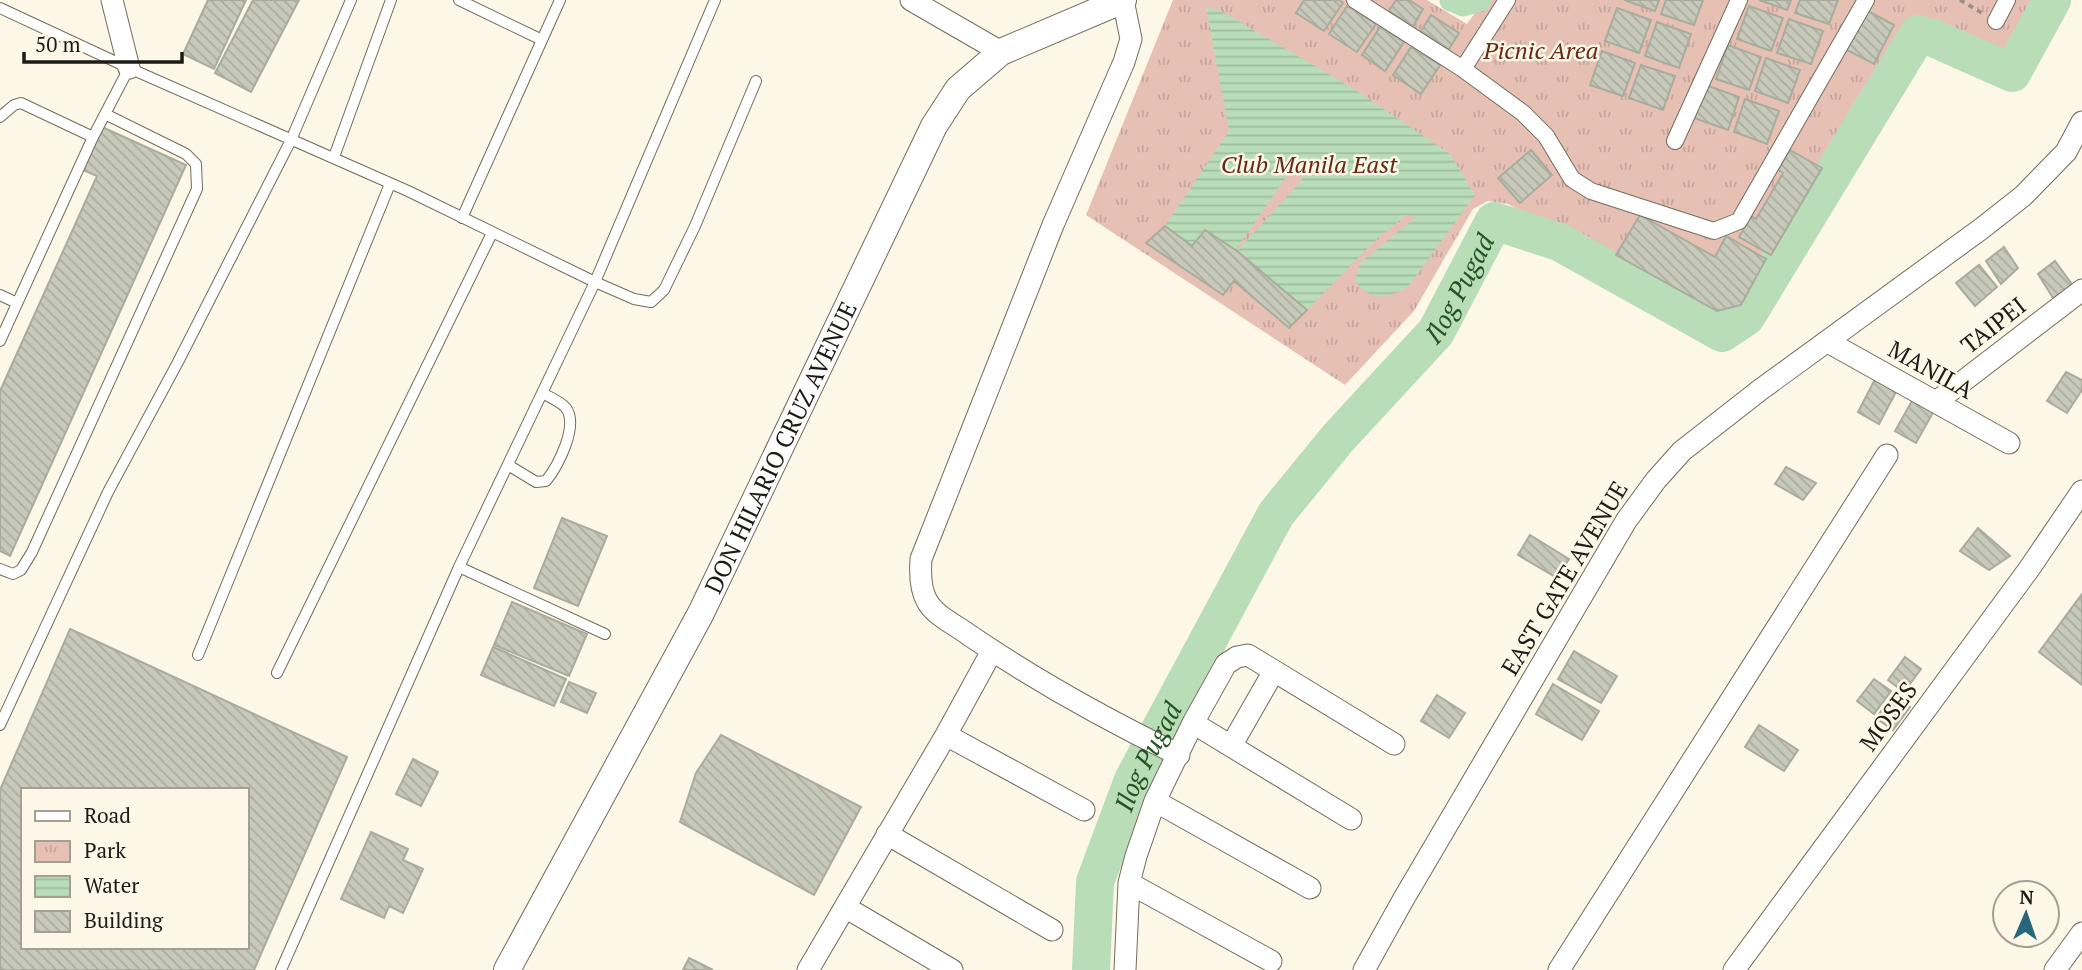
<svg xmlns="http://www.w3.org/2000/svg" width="2082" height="970" viewBox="0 0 2082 970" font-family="'PT Serif',serif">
	<defs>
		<pattern id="park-tufts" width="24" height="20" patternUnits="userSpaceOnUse" patternTransform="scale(1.75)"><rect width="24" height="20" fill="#e7c0b4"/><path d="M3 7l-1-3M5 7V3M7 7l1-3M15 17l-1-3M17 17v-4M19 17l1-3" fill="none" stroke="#c6a49a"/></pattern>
		<pattern id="water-rules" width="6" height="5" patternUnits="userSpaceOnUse" patternTransform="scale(1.75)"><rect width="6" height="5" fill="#b9ddb7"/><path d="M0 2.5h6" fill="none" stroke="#9fbd9d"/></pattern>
		<pattern id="building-back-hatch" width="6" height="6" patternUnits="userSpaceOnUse" patternTransform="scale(1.75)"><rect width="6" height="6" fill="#c7caba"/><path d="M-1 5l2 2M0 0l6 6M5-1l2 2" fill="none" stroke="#aaad9f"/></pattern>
	</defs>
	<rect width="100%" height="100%" fill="#fcf7e7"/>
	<path fill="url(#park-tufts)" d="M 1173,0 L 1427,0 L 1467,24 L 1484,0 L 2046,0 L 2019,52 L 2001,61 L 1931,24 L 1918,21 L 1908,27 L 1743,308 L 1719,313 L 1508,204 L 1488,201 L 1473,209 L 1414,311 L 1345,385 L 1086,215 Z"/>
	<path fill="url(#water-rules)" d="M 1206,7 L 1221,11 L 1238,21 L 1354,89 L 1450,154 L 1475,195 L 1408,287 C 1386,299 1371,302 1355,281 L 1360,263 L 1416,217 L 1406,215 L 1379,237 L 1307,310 L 1237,251 L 1302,180 L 1297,161 L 1236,250 L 1205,230 L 1192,246 L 1165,226 L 1229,131 Z"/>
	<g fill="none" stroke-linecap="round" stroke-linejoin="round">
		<path stroke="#b9ddb7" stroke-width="23" d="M 1451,0 L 1463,5 L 1480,0"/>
		<path stroke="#b9ddb7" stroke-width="38" id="s1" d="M 1091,970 L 1095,882 L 1133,780 L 1276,514 L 1338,438 L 1436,332 L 1494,221 L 1559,242 L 1722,333 L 1746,317 L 1918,34 L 1933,38 L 2012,73 L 2052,0"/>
	</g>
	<path fill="url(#building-back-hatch)" stroke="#a9ac9d" stroke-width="2" fill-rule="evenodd" d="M 208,0 L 246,0 L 214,69 L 183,54 Z
		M 253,0 L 299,0 L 251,92 L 215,73 Z
		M 1304,0 L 1339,0 L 1343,3 L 1324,31 L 1296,13 Z
		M 1396,0 L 1409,0 L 1423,9 L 1413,26 L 1389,11 Z
		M 1624,0 L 1659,0 L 1655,11 Z
		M 1666,0 L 1703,0 L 1694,25 L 1661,14 Z
		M 1759,0 L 1791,0 L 1787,10 Z
		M 1800,0 L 1838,0 L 1829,24 L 1795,13 Z
		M 1347,6 L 1376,24 L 1357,52 L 1329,34 Z
		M 1749,6 L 1783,18 L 1771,51 L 1737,39 Z
		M 1617,8 L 1651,20 L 1639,53 L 1605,41 Z
		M 1866,10 L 1894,25 L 1874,64 L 1845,49 Z
		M 1431,15 L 1459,33 L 1449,49 L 1421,31 Z
		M 1789,19 L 1823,31 L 1811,64 L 1777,53 Z
		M 1657,22 L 1691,34 L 1679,68 L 1645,56 Z
		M 1380,27 L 1404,42 L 1385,71 L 1362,55 Z
		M 1728,45 L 1761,57 L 1749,90 L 1716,79 Z
		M 1411,47 L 1440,65 L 1421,94 L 1393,75 Z
		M 1602,51 L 1635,63 L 1623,96 L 1590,85 Z
		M 1766,58 L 1800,70 L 1788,103 L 1755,91 Z
		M 1641,65 L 1675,76 L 1663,110 L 1629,98 Z
		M 1706,85 L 1739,97 L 1728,130 L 1694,118 Z
		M 1745,99 L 1779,111 L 1767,144 L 1734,132 Z
		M 102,127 L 186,165 L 10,556 L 0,551 L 0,391 L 97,176 L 83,170 Z
		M 1531,150 L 1552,175 L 1520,203 L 1498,178 Z
		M 1790,150 L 1822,168 L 1771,255 L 1739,237 L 1751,216 L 1756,219 L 1783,173 L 1778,170 Z
		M 1640,215 L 1715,257 L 1726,236 L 1766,259 L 1741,305 L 1717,311 L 1616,255 Z
		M 1165,226 L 1192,246 L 1205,230 L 1237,251 L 1307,310 L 1289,328 L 1234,281 L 1223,295 L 1146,243 Z
		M 2004,247 L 2018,268 L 2001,284 L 1986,261 Z
		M 2055,261 L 2074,287 L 2053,298 L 2038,274 Z
		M 1979,265 L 1997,287 L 1975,306 L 1956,283 Z
		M 2066,372 L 2082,380 L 2082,390 L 2067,413 L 2047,401 Z
		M 1875,379 L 1897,390 L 1879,424 L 1858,412 Z
		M 1913,399 L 1934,411 L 1916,443 L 1895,431 Z
		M 1786,467 L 1816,483 L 1803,500 L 1775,484 Z
		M 562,518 L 607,536 L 578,606 L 534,588 Z
		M 1978,528 L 2010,556 L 1989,570 L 1960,551 Z
		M 1530,535 L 1569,559 L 1557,578 L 1518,555 Z
		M 2082,594 L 2082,685 L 2039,652 Z
		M 512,602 L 587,634 L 569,676 L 494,645 Z
		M 70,629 L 347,757 L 254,970 L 0,970 L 0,790 ZM 23,790 L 247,790 L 247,947 L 23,947 Z
		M 493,647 L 566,679 L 554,706 L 481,675 Z
		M 1574,651 L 1617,676 L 1601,703 L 1558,679 Z
		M 1905,657 L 1921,669 L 1904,692 L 1888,680 Z
		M 1874,679 L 1891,691 L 1874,714 L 1857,701 Z
		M 569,682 L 596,693 L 587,713 L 561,702 Z
		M 1553,684 L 1599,711 L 1582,740 L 1536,714 Z
		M 1437,695 L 1465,713 L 1449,738 L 1421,721 Z
		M 1893,695 L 1910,707 L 1893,730 L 1876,718 Z
		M 1759,725 L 1798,750 L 1784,771 L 1745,747 Z
		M 721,735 L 861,807 L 814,895 L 680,822 L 696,773 Z
		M 413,759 L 438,772 L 421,806 L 396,794 Z
		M 371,832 L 408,849 L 403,860 L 423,869 L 403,913 L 389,906 L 384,918 L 341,899 Z
		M 689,958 L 713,970 L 683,970 Z"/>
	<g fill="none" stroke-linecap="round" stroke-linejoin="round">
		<g stroke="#716c5e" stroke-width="12">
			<path id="service" d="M 459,0 L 542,40
				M 0,8 L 129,68 L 408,191 L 595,282 L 634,299 L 651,302 L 664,290 L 695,226 L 756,81
				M 0,117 L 14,105 L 21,103 L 93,137
				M 334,157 L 391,0
				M 462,218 L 560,0
				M 0,295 L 17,303
				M 0,341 L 93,137 L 129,68
				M 508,465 L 536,482 L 546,481 C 558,466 579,426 566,408 C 561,402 550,397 542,393
				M 459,567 L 605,634
				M 0,569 L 13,574 L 21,570 L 32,552 L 197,189 L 196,164 L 186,154 L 105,114
				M 198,655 L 390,184
				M 277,673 L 492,233
				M 0,725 L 108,492 L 178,362 L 291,140 L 351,0
				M 281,970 L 459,567 L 595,282 L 715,0"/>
		</g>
		<g stroke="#716c5e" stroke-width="18">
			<path id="pedestrian" d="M 1355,0 L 1463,69 L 1523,113 L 1546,136 L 1572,179 L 1591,191 L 1714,231 L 1739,221 L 1866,0
				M 1996,21 L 2007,0
				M 1463,69 L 1507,0
				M 1675,141 L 1739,0"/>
		</g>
		<g stroke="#716c5e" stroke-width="23">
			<path id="minor" d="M 112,0 L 129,68
				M 911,0 L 1001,52
				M 1123,0 L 1131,39 L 1124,62 L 1053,225 L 921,559 C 920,573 920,589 927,601 C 935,616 956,625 969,635 C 1035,680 1107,720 1179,755
				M 1828,342 L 2009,443
				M 1936,402 L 2082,290
				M 1193,723 L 1351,819
				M 946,735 L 1084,810
				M 1231,746 L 1274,671
				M 1155,801 L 1310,888
				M 887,834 L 1052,930
				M 1129,883 L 1271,961
				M 845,907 L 952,970
				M 808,970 L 946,735 L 992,651
				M 1125,970 L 1129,883 L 1136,856 L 1155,801 L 1193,723 L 1226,664 L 1237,657 L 1248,655 L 1394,744
				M 1364,970 L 1403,900 L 1626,521 L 1656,480 L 1682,451 L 1760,390 L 1981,229 L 2023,196 L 2066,152 L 2082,122
				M 1559,970 L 1887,455
				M 1734,970 L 2029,569 L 2082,491
				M 2055,970 L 2082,933"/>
		</g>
		<g stroke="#716c5e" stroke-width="28">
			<g id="tertiary">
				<path id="s2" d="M 507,970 L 701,613 L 934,126 L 958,89 L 1001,52 L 1123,0"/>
			</g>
		</g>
		<path stroke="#928f84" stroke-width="3.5" stroke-dasharray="5 5" stroke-linecap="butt" d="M 1960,0 L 1982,13"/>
		<use href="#service" stroke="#fff" stroke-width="10"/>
		<use href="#pedestrian" stroke="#fff" stroke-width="16"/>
		<use href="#minor" stroke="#fff" stroke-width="21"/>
		<use href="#tertiary" stroke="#fff" stroke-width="26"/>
	</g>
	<g text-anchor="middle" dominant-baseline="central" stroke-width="5" stroke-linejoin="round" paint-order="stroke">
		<g font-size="24" font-style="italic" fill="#672a16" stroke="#fcf7e7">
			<text x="1541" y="50">Picnic Area</text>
			<text x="1309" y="164">Club Manila East</text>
		</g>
		<g font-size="24" fill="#1d1b16" stroke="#fcf7e7">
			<text transform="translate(1993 325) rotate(-38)">TAIPEI</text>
			<text transform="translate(1931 369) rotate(29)">MANILA</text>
			<text stroke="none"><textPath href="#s2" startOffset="590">DON HILARIO CRUZ AVENUE</textPath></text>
			<text transform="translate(1564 578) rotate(-59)">EAST GATE AVENUE</text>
			<text transform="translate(1888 716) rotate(-54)">MOSES</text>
		</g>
		<g font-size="26" font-style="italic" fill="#235322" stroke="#fcf7e7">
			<text stroke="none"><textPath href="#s1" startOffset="791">Ilog Pugad</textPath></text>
			<text stroke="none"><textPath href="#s1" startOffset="224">Ilog Pugad</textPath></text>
		</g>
	</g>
	<rect x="21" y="788" width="228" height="161" fill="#fcf7e7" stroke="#a39f93" stroke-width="2"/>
	<rect x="35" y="811" width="35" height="10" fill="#ffffff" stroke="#a39f93" stroke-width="2"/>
	<text x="84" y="823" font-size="21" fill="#1d1b16">Road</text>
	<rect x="35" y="841" width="35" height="21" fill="url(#park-tufts)" stroke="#a39f93" stroke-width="2"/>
	<text x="84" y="858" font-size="21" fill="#1d1b16">Park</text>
	<rect x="35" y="876" width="35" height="21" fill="url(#water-rules)" stroke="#a39f93" stroke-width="2"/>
	<text x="84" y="893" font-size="21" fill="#1d1b16">Water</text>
	<rect x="35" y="911" width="35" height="21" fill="url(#building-back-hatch)" stroke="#a39f93" stroke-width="2"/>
	<text x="84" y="928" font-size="21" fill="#1d1b16">Building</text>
	<g transform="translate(2026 914) rotate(2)"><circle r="33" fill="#fcf7e7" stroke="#a39f93" stroke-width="2"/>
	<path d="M0-5L12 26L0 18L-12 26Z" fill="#27677c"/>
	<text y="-10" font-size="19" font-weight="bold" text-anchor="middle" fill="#1d1b16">N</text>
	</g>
	<path d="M24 52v10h158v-10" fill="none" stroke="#1d1b16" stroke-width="3.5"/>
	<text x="35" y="52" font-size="21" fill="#1d1b16" stroke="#fcf7e7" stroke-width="5" paint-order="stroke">50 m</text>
</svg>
